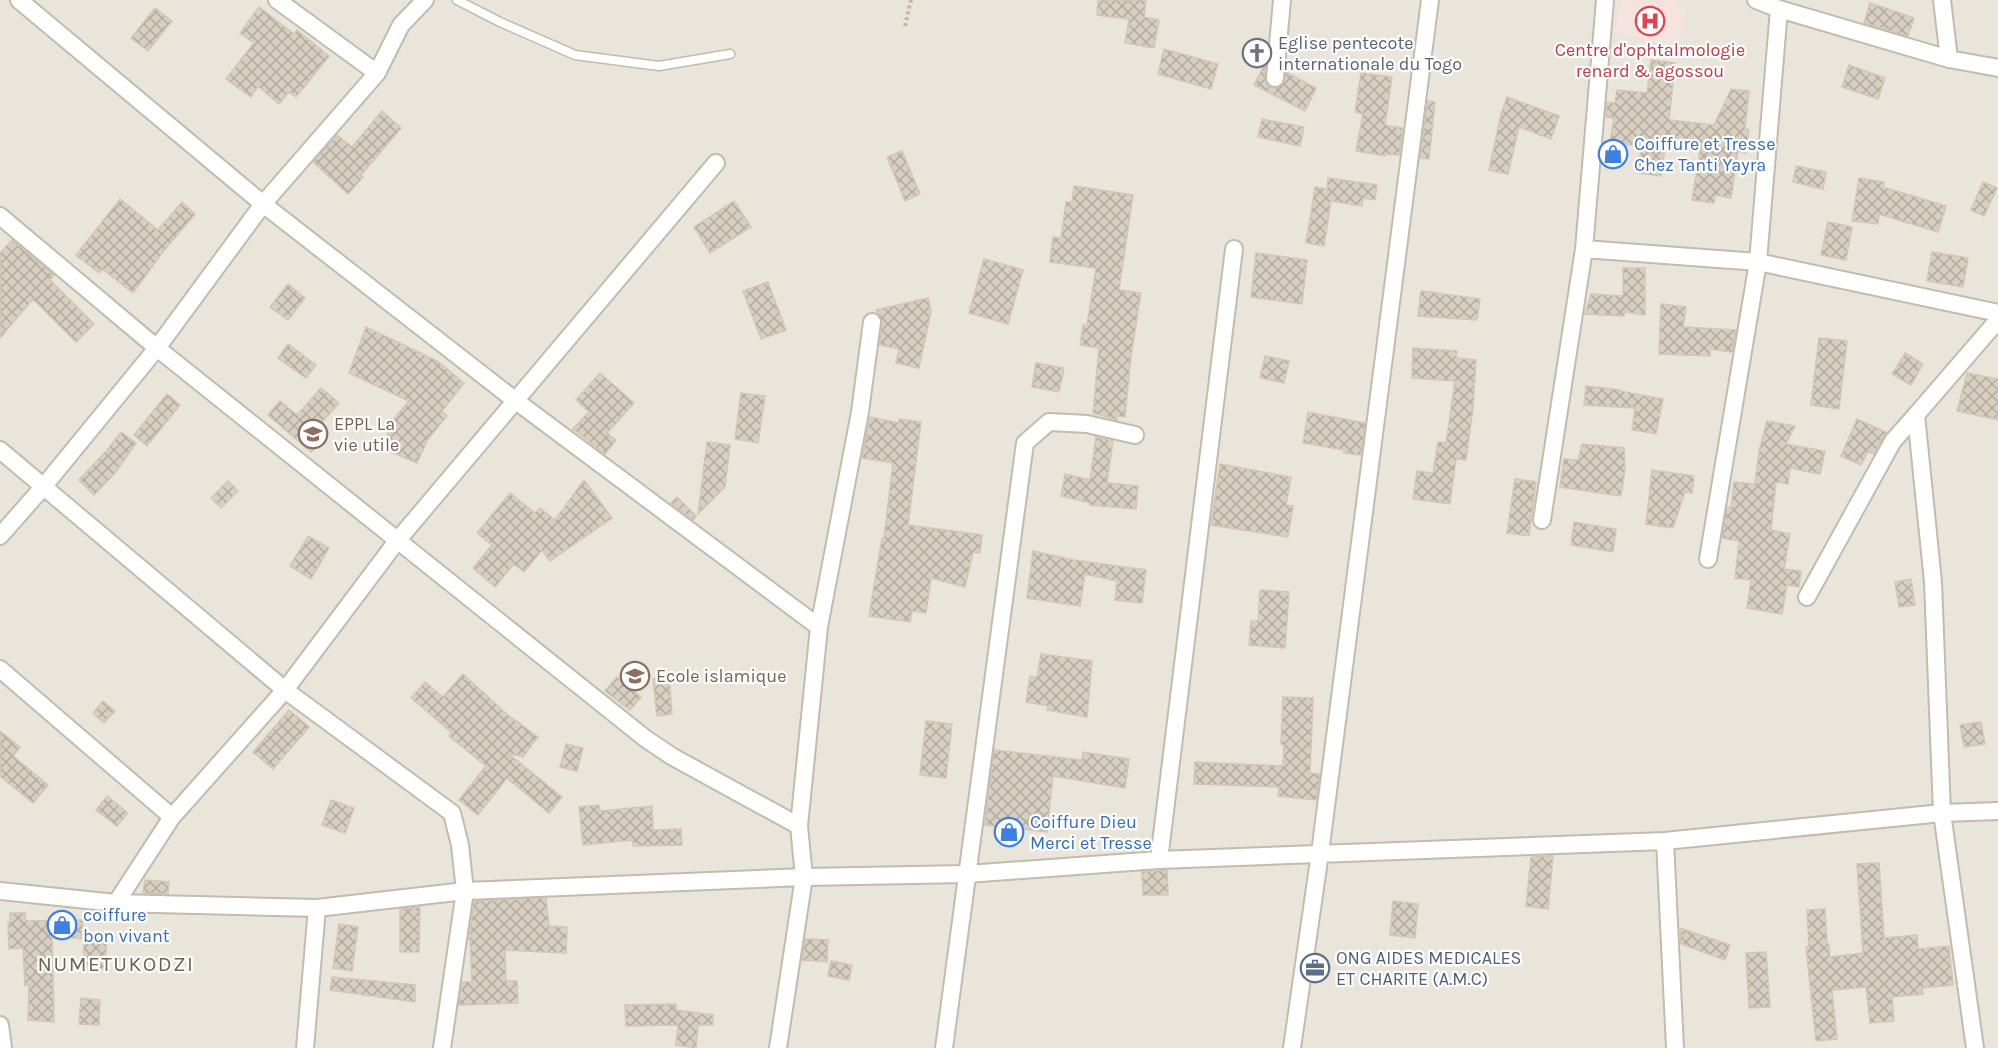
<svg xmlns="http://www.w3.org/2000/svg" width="1998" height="1048" viewBox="0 0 1998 1048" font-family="Karla,sans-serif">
	<defs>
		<pattern id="building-cross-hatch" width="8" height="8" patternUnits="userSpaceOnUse" patternTransform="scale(1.5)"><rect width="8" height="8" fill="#d8cfc1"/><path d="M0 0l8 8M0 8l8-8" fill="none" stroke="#b1aa9e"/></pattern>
	</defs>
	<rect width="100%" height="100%" fill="#f6f3ec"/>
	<path fill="#eae5da" d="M 0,0 L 1998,0 L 1998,1048 L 0,1048 Z"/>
	<path fill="#f6e3e0" d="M 1622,0 L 1643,0 L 1662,4 L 1663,0 L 1677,0 L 1676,6 L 1686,9 L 1678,47 L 1614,33 Z"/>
	<path fill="url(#building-cross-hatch)" stroke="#d3c7b4" stroke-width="1.5" d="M 1098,0 L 1146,0 L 1144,17 L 1159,20 L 1154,48 L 1125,43 L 1129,19 L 1097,15 Z
		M 1870,3 L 1914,18 L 1908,36 L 1864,23 Z
		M 259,7 L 294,34 L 297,30 L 329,56 L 296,97 L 289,92 L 279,104 L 258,86 L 251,97 L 226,79 L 254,43 L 240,33 Z
		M 155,8 L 172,21 L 148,51 L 131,38 Z
		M 1164,49 L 1218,64 L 1211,89 L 1158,74 Z
		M 1651,60 L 1675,63 L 1669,120 L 1714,125 L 1731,89 L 1749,91 L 1745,129 L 1749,130 L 1745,153 L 1738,151 L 1731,198 L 1715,195 L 1714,203 L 1692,200 L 1701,145 L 1666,141 L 1661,176 L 1638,173 L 1641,147 L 1610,141 L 1614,118 L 1606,117 L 1607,102 L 1615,103 L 1617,90 L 1647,93 Z
		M 1266,62 L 1265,78 L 1269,87 L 1275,88 L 1283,84 L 1286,72 L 1316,88 L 1305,111 L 1254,85 Z
		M 1849,65 L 1885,78 L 1878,99 L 1842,87 Z
		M 1361,73 L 1392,77 L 1385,125 L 1403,128 L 1399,155 L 1386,154 L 1385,156 L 1356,151 L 1363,114 L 1355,112 Z
		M 1507,97 L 1559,116 L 1551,139 L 1519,127 L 1508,174 L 1489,170 L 1501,114 Z
		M 1428,101 L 1435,102 L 1429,159 L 1420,158 Z
		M 382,111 L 401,128 L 361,175 L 363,177 L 348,194 L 313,162 L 337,135 L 352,147 Z
		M 1262,119 L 1304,127 L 1300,146 L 1258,137 Z
		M 902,151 L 920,194 L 905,201 L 887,157 Z
		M 1796,166 L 1826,172 L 1823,189 L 1793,182 Z
		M 1328,178 L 1377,185 L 1375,200 L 1363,198 L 1362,206 L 1331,201 L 1324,246 L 1306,243 L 1315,187 L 1327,189 Z
		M 1859,178 L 1884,182 L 1883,187 L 1946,206 L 1938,232 L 1879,214 L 1878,224 L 1852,221 Z
		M 1983,182 L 1997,188 L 1984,216 L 1971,210 Z
		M 1074,186 L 1133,195 L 1119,290 L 1141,293 L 1131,356 L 1125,417 L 1117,416 L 1117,420 L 1093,413 L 1099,348 L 1080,345 L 1083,325 L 1087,325 L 1096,268 L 1050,262 L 1053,237 L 1061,238 L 1066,202 L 1072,202 Z
		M 120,199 L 158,230 L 182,202 L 195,214 L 163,252 L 133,293 L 102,269 L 99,273 L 76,255 Z
		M 734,201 L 751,227 L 710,253 L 694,227 Z
		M 1828,222 L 1852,227 L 1846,260 L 1821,255 Z
		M 12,240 L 54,275 L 50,280 L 94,324 L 76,342 L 33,299 L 0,338 L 0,253 Z
		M 1932,252 L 1968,258 L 1963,287 L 1927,281 Z
		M 1256,253 L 1307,260 L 1302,304 L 1251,297 Z
		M 984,259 L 1023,270 L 1008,324 L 969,313 Z
		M 1623,268 L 1645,268 L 1645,315 L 1625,312 L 1624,316 L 1585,314 L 1591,294 L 1623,296 Z
		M 768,282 L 786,330 L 761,339 L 743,291 Z
		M 288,284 L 305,298 L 288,320 L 270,307 Z
		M 1421,291 L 1480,299 L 1477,320 L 1418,316 Z
		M 928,298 L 931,311 L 919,368 L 896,363 L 899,349 L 880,345 L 882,323 L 876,310 Z
		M 1661,304 L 1686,307 L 1683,327 L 1736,330 L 1732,352 L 1710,349 L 1710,356 L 1659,354 Z
		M 366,327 L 437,361 L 464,383 L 442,411 L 447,416 L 428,439 L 417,463 L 382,448 L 394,419 L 409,401 L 349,373 Z
		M 1819,338 L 1847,341 L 1839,409 L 1811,405 Z
		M 288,344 L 316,365 L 306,378 L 278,358 Z
		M 1413,348 L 1457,351 L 1456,358 L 1476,360 L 1473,408 L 1466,460 L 1456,459 L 1450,504 L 1413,499 L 1417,471 L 1433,473 L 1438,442 L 1446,443 L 1455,381 L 1412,378 Z
		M 1905,353 L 1923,364 L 1911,385 L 1892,374 Z
		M 1265,356 L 1289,361 L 1284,383 L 1260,378 Z
		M 1036,363 L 1064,368 L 1059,392 L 1032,387 Z
		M 600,373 L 634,403 L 607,433 L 616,440 L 605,454 L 573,429 L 589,412 L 576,400 Z
		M 1967,373 L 1998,379 L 1998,420 L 1957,411 Z
		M 1586,386 L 1620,390 L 1620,391 L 1663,399 L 1656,434 L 1632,430 L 1635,408 L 1584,405 Z
		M 321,388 L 339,403 L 315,430 L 324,437 L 311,452 L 268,415 L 280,401 L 297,415 Z
		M 741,393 L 765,396 L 758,443 L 735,439 Z
		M 167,394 L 180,405 L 147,446 L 134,435 Z
		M 1308,412 L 1365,423 L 1361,455 L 1344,453 L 1344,450 L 1303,443 Z
		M 870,417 L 899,423 L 899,419 L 921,422 L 908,525 L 982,535 L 980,553 L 973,552 L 965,587 L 931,578 L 926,613 L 912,611 L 910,622 L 869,616 L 882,538 L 884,538 L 893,463 L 862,458 Z
		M 1857,419 L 1886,432 L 1874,454 L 1868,451 L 1861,465 L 1841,456 Z
		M 1767,421 L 1795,426 L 1786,444 L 1825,451 L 1820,474 L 1790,468 L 1788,484 L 1776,482 L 1771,530 L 1790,534 L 1784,569 L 1801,571 L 1799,587 L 1787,585 L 1782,614 L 1747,608 L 1751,580 L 1735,578 L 1739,541 L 1722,538 L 1727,507 L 1731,508 L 1734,482 L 1755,484 L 1759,451 Z
		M 121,432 L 136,443 L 116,472 L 94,495 L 79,480 L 108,449 Z
		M 1096,437 L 1113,441 L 1107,483 L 1138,486 L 1136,509 L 1090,505 L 1090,503 L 1061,496 L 1065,474 L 1090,480 Z
		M 707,442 L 730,445 L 725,487 L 698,514 Z
		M 1582,444 L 1624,448 L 1625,469 L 1621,496 L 1560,487 L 1564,459 L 1578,460 Z
		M 1220,464 L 1291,477 L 1286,505 L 1293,506 L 1288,537 L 1211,525 Z
		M 1652,470 L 1694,476 L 1692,493 L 1685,492 L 1673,528 L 1646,524 Z
		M 1515,479 L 1536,482 L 1529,536 L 1507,533 Z
		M 584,480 L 612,518 L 550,561 L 542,550 L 524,572 L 514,564 L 495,587 L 473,568 L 492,545 L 477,533 L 510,493 L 535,513 L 540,508 L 555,520 Z
		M 228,481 L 238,491 L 221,508 L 211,498 Z
		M 677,497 L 696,516 L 693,520 L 671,503 Z
		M 1574,522 L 1616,529 L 1613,552 L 1571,545 Z
		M 308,536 L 329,548 L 311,579 L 290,566 Z
		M 1033,551 L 1074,560 L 1146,570 L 1142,603 L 1115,600 L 1117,581 L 1085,574 L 1080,606 L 1027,598 Z
		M 1911,579 L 1915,605 L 1899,607 L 1895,582 Z
		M 1260,590 L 1289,592 L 1285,648 L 1249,645 L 1251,621 L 1258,621 Z
		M 1041,654 L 1092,661 L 1087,717 L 1047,710 L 1048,706 L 1026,702 L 1030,676 L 1037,677 Z
		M 463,674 L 508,715 L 538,737 L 523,757 L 508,753 L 562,797 L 549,813 L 507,778 L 478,815 L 459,800 L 486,766 L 449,736 L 451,732 L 411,698 L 425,682 L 443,697 Z
		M 617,677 L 641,697 L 630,710 L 605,691 Z
		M 669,677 L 672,714 L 657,716 L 653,679 Z
		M 1283,697 L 1313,698 L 1310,773 L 1320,774 L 1316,800 L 1278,796 L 1279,787 L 1194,784 L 1195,762 L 1283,766 L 1284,745 L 1281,744 Z
		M 103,701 L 115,711 L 104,723 L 93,713 Z
		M 289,710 L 309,727 L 273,769 L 253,752 Z
		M 926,721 L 952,724 L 946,778 L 920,775 Z
		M 1981,722 L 1985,744 L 1964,747 L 1960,725 Z
		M 0,731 L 20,747 L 13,756 L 48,785 L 33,803 L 0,776 Z
		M 566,744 L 583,748 L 577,771 L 560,767 Z
		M 994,750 L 1082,760 L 1083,752 L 1129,759 L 1125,788 L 1053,776 L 1047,832 L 985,825 Z
		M 107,796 L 128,813 L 117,826 L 96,810 Z
		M 331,800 L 354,808 L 345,833 L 322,825 Z
		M 599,805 L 600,811 L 652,806 L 653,830 L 681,829 L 682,845 L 633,846 L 633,840 L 583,845 L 579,807 Z
		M 1553,856 L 1548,909 L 1526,906 L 1531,857 Z
		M 1879,863 L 1884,938 L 1917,935 L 1918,949 L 1949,946 L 1953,985 L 1922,988 L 1923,994 L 1892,997 L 1894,1021 L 1870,1023 L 1866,987 L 1833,990 L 1832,991 L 1837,1039 L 1816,1041 L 1806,947 L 1809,946 L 1807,910 L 1825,909 L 1827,944 L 1829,944 L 1830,957 L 1863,953 L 1857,864 Z
		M 1167,870 L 1168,895 L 1143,895 L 1142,872 Z
		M 145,880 L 169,882 L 168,894 L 143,893 Z
		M 546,898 L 549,926 L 567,927 L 566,953 L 505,950 L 506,981 L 517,981 L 518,1003 L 459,1005 L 462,982 L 472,982 L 470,939 L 469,939 L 474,901 Z
		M 1393,901 L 1418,904 L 1415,938 L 1390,935 Z
		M 420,907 L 419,952 L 400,952 L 400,909 Z
		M 10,913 L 25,913 L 26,921 L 83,920 L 81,939 L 52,935 L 54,1022 L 28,1020 L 29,985 L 25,986 L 23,948 L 9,949 L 8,922 L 10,922 Z
		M 339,924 L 358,927 L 352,971 L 333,968 Z
		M 1680,928 L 1730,945 L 1725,960 L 1681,944 Z
		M 84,938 L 107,939 L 105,969 L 83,968 Z
		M 805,939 L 828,940 L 827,962 L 802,960 Z
		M 1766,952 L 1770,1007 L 1749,1008 L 1746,953 Z
		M 831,961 L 852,965 L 849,980 L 828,976 Z
		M 332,977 L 415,985 L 415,1002 L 330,990 Z
		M 81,998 L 100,1000 L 99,1025 L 79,1024 Z
		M 676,1004 L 676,1010 L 713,1015 L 713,1025 L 698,1025 L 696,1048 L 676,1045 L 678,1025 L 626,1026 L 625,1005 Z"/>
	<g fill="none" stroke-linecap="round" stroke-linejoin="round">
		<g stroke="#c2bbae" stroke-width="11">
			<path id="service" d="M 457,0 L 500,22 L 575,55 L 659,66 L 730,54"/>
		</g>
		<g stroke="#c2bbae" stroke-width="20">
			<path id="minor" d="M 19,0 L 263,204 L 516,401 L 819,627
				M 277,0 L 377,73 L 401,25 L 425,0
				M 1756,0 L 1779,9 L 1949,59 L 1998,68
				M 1942,0 L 1949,59
				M 1275,78 L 1282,0
				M 0,216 L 157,348 L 646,739 L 673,757 L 799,826
				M 1584,249 L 1758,262 L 1998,313
				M 0,450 L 285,690 L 452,813 L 460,845 L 465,891 L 442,1048
				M 1542,520 L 1584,249 L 1605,0
				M 0,536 L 44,486 L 157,348 L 263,204 L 377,73
				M 1708,559 L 1758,262 L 1779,9
				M 1807,597 L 1893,441 L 1916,415
				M 0,669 L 172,817
				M 1665,841 L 1675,1048
				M 1159,860 L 1234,249
				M 0,891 L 116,903 L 317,908 L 465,891 L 804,877 L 967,874 L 1159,860 L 1665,841 L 1942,813 L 1998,811
				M 116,903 L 172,817 L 285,690 L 397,541 L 716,163
				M 0,1025 L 3,1048
				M 305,1048 L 317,908
				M 778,1048 L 804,877 L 799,826 L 819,627 L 860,412 L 872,322
				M 944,1048 L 1025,443 L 1049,422 L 1087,424 L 1135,435
				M 1292,1048 L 1320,853 L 1430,0
				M 1975,1048 L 1942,813 L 1933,582 L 1916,415 L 1998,320"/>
		</g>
		<path stroke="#c4b79f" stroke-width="4" stroke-dasharray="3 3" stroke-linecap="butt" d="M 905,26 L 911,0"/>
		<use href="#service" stroke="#fff" stroke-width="8"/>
		<use href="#minor" stroke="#fff" stroke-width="16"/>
	</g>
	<defs>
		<g id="hospital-ring" transform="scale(1.5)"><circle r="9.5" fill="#fff" stroke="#e0444e" stroke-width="1.5"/><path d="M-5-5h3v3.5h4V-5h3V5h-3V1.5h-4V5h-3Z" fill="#e0444e"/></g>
		<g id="church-ring" transform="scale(1.5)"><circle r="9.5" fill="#fff" stroke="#6b7280" stroke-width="1.5"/><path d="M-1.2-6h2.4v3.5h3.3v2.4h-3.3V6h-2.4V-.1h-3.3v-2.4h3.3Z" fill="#6b7280"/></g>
		<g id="shop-ring" transform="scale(1.5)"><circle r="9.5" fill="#fff" stroke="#3f7fe0" stroke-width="1.5"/><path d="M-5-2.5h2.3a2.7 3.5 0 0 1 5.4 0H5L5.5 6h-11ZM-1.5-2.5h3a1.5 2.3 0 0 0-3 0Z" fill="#3f7fe0"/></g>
		<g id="school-ring" transform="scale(1.5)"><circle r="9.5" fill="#fff" stroke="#8d6e63" stroke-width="1.5"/><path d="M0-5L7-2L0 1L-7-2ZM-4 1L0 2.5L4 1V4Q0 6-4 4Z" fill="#8d6e63"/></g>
		<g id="office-ring" transform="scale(1.5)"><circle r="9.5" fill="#fff" stroke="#5c6f8a" stroke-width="1.5"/><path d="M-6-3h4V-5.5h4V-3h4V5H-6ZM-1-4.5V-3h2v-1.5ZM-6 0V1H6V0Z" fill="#5c6f8a"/></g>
	</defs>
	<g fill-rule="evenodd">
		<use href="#hospital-ring" x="1650" y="21"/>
		<use href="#church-ring" x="1257" y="53"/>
		<use href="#shop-ring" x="1613" y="154"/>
		<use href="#school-ring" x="313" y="434"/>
		<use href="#school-ring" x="635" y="676"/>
		<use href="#shop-ring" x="1009" y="832"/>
		<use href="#shop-ring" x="62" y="925"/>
		<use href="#office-ring" x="1315" y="968"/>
	</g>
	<g text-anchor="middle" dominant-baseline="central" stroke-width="4.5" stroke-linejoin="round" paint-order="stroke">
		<g font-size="18" fill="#5b616d" stroke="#fff" text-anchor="start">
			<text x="1278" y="43">Eglise pentecote<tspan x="1278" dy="21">internationale du Togo</tspan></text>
		</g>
		<g font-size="18" fill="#be3a42" stroke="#fff">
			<text x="1650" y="50">Centre d'ophtalmologie<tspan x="1650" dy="21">renard &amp; agossou</tspan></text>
		</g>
		<g font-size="18" fill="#366cbe" stroke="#fff" text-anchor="start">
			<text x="1634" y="144">Coiffure et Tresse<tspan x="1634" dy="21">Chez Tanti Yayra</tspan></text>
			<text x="1030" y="822">Coiffure Dieu<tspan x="1030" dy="21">Merci et Tresse</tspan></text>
			<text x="83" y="915">coiffure<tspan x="83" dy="21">bon vivant</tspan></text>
		</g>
		<g font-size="18" fill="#785e54" stroke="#fff" text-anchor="start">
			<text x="334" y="424">EPPL La<tspan x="334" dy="21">vie utile</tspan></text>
			<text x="656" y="676">Ecole islamique</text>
		</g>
		<g font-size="18" fill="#4e5e75" stroke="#fff" text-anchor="start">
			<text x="1336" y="958">ONG AIDES MEDICALES<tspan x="1336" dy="21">ET CHARITE (A.M.C)</tspan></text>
		</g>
		<g font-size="21" letter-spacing="1.5" fill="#6e6250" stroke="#fff">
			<text x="116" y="964">NUMETUKODZI</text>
		</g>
	</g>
</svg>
